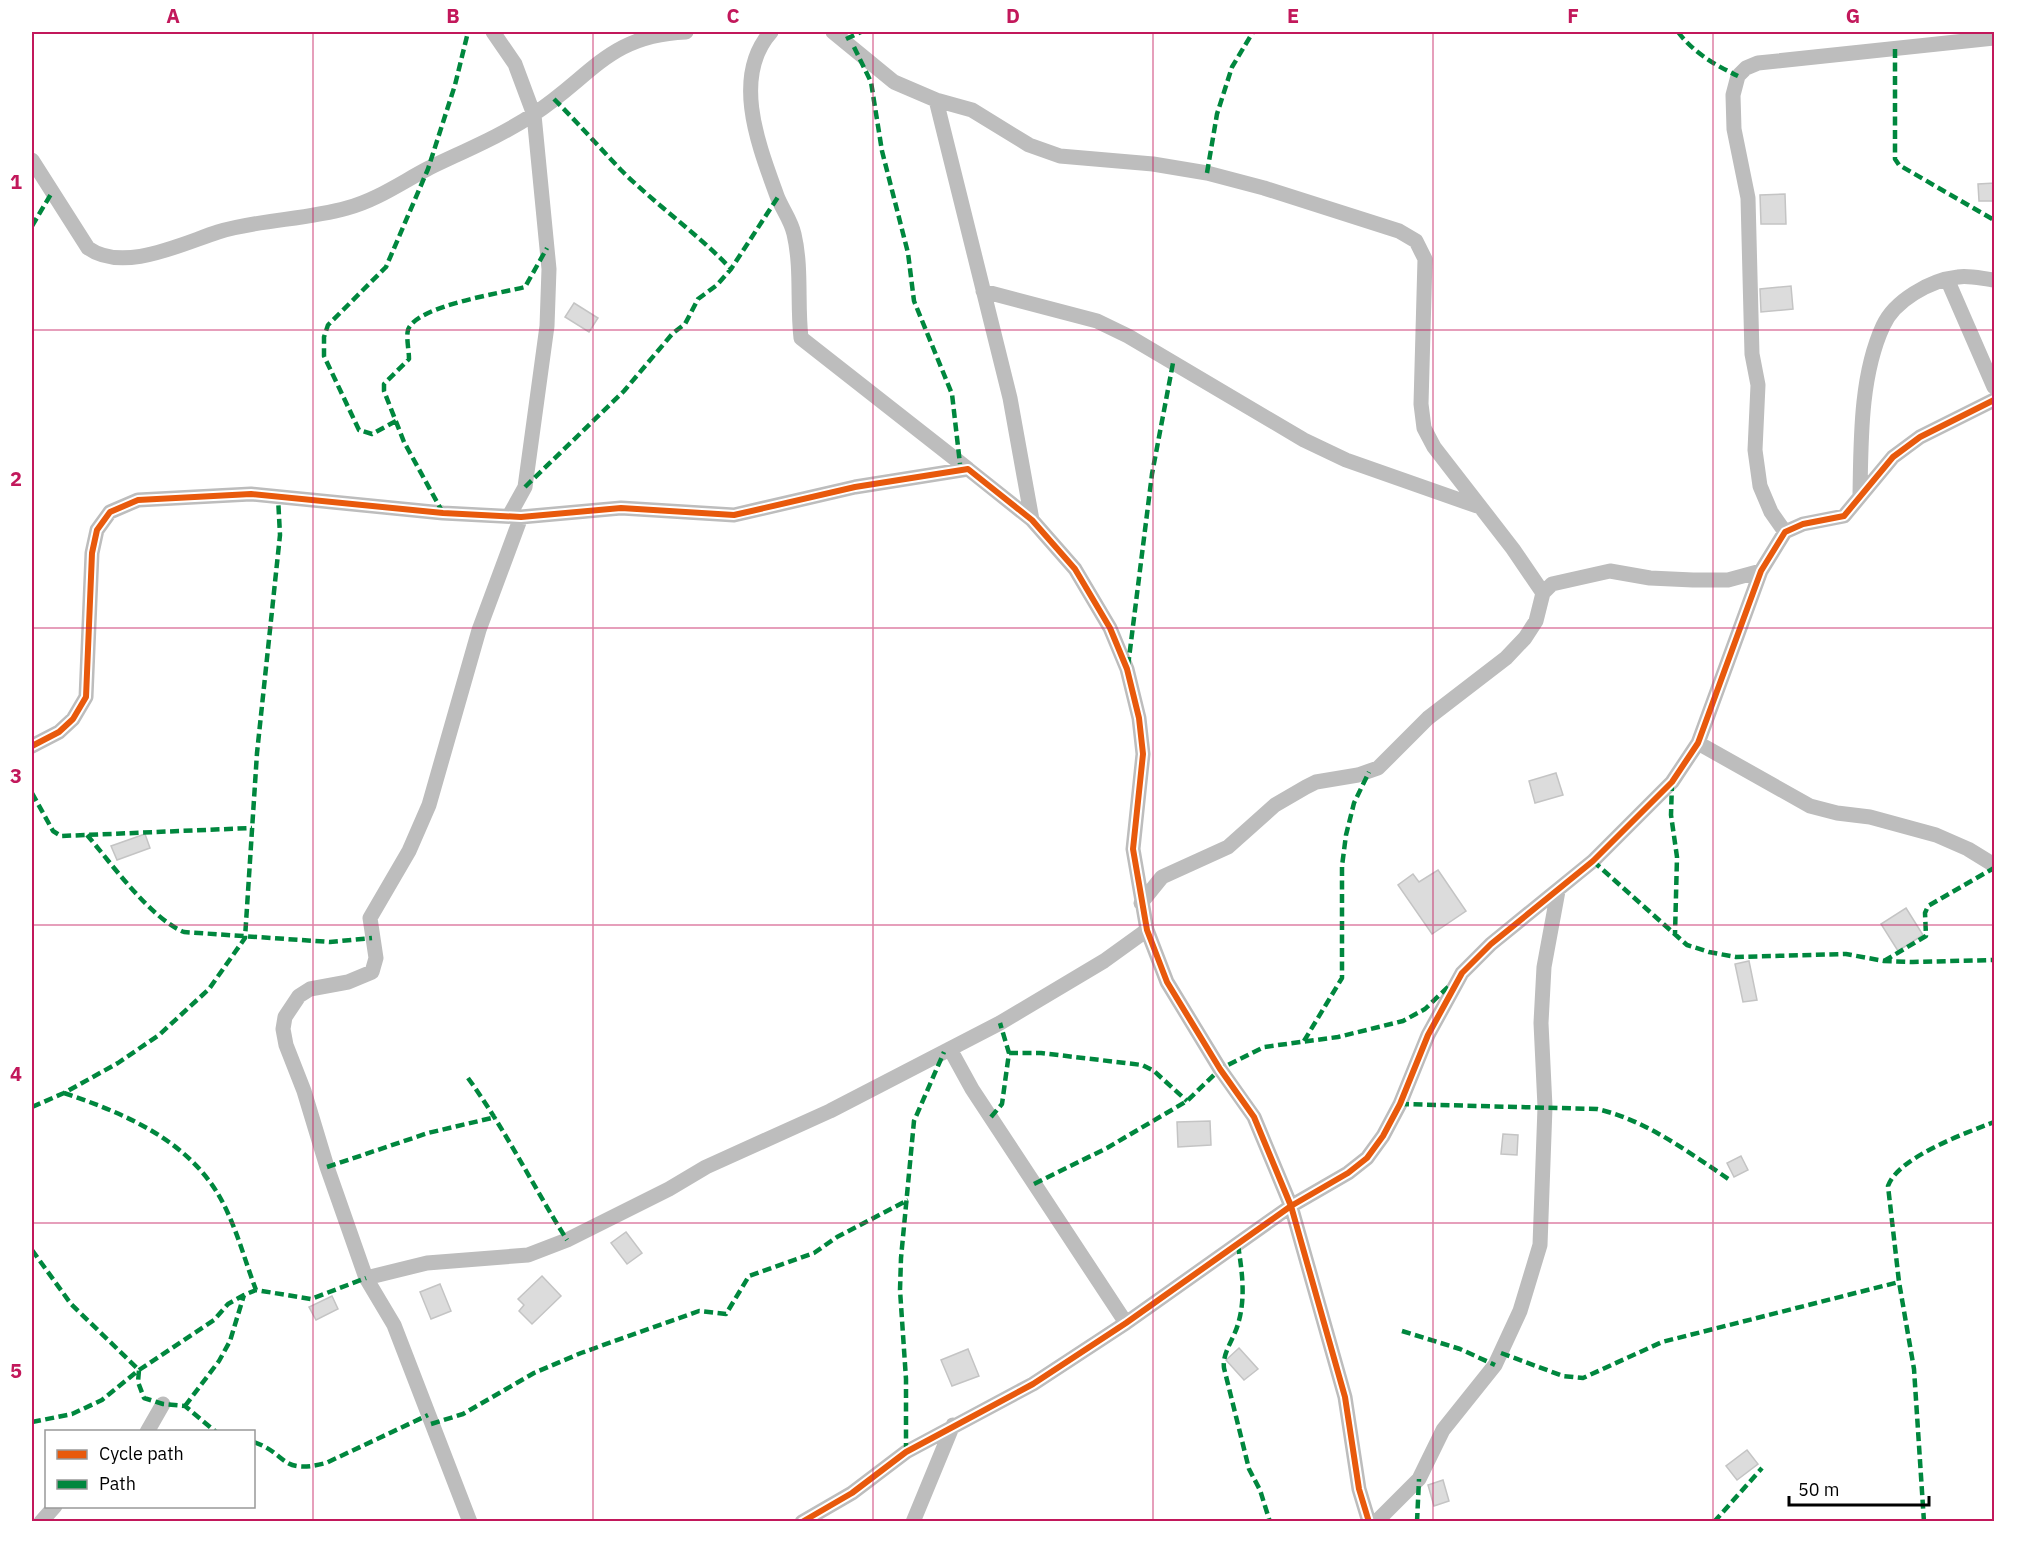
<svg xmlns="http://www.w3.org/2000/svg" width="2026" height="1553" viewBox="0 0 2026 1553" font-family="'IBM Plex Sans',sans-serif">
	<rect width="100%" height="100%" fill="#fff"/>
	<path fill="#dcdcdc" stroke="#c4c4c4" stroke-width="1.5" d="M 1995,183 L 1995,201 L 1979,201 L 1978,184 Z
		M 1785,194 L 1786,224 L 1761,224 L 1760,195 Z
		M 1791,286 L 1793,309 L 1761,312 L 1760,289 Z
		M 574,303 L 598,318 L 589,332 L 565,317 Z
		M 1556,773 L 1563,795 L 1535,803 L 1529,781 Z
		M 145,834 L 150,848 L 117,860 L 111,846 Z
		M 1438,870 L 1466,911 L 1432,934 L 1398,885 L 1413,874 L 1419,882 Z
		M 1906,908 L 1923,935 L 1898,951 L 1881,924 Z
		M 1749,961 L 1757,1000 L 1743,1002 L 1735,964 Z
		M 1210,1121 L 1211,1145 L 1178,1147 L 1177,1122 Z
		M 1503,1134 L 1518,1135 L 1517,1155 L 1501,1154 Z
		M 1741,1156 L 1748,1170 L 1734,1177 L 1727,1163 Z
		M 626,1232 L 642,1253 L 627,1264 L 611,1243 Z
		M 542,1276 L 561,1296 L 532,1324 L 519,1311 L 524,1305 L 518,1299 Z
		M 440,1284 L 451,1311 L 431,1319 L 420,1292 Z
		M 332,1296 L 338,1309 L 316,1320 L 309,1307 Z
		M 1239,1348 L 1258,1369 L 1244,1380 L 1226,1360 Z
		M 968,1349 L 979,1376 L 952,1386 L 941,1360 Z
		M 1747,1450 L 1758,1464 L 1737,1480 L 1726,1466 Z
		M 1443,1480 L 1449,1501 L 1434,1506 L 1428,1485 Z"/>
	<g fill="none" stroke-linecap="round" stroke-linejoin="round">
		<path stroke="#bdbdbd" stroke-width="15" d="M 493,32 L 515,64 L 534,115 L 549,269 L 547,326 L 525,487 L 509,516
			M 771,32 C 731,77 759,146 777,196 C 782,209 791,220 794,234 C 802,268 797,304 801,338 L 968,469
			M 833,32 L 894,82 L 936,100 L 972,110 L 1029,145 L 1060,156 L 1153,164 L 1207,173 L 1264,188 L 1399,231 L 1416,241 L 1425,259 L 1421,404 L 1424,428 L 1434,447 L 1513,549 L 1543,593
			M 936,100 L 1010,398 L 1032,520
			M 32,160 L 88,248 C 123,273 181,244 218,232 C 261,219 305,220 347,208 C 377,200 402,182 429,168 C 464,151 501,136 534,114 C 592,76 609,35 686,32
			M 1947,279 L 1994,387
			M 983,291 L 1097,321 L 1128,336 L 1304,440 L 1346,460 L 1477,506
			M 1860,495 C 1861,441 1860,376 1883,326 C 1894,301 1930,280 1958,277 C 1969,275 1983,279 1994,280
			M 1785,532 L 1771,512 L 1760,486 L 1755,450 L 1758,385 L 1752,354 L 1748,198 L 1734,129 L 1733,95 L 1738,76 L 1746,68 L 1758,63 L 1994,38
			M 1698,743 L 1810,806 L 1837,813 L 1870,817 L 1936,835 L 1968,849 L 1994,865
			M 32,746 L 59,732 L 73,719 L 86,697 L 92,553 L 97,530 L 110,512 L 138,500 L 251,494 L 443,513 L 521,517 L 621,508 L 734,515 L 855,487 L 968,469 L 1032,520 L 1075,569 L 1110,628 L 1127,669 L 1139,718 L 1143,754 L 1133,849 L 1147,930 L 1167,982 L 1220,1069 L 1254,1117 L 1291,1206 L 1345,1397 L 1359,1489 L 1369,1522
			M 1141,903 L 1162,877 L 1228,847 L 1275,805 L 1306,787 L 1316,782 L 1358,775 L 1378,768 L 1428,718 L 1506,658 L 1525,638 L 1536,621 L 1543,593 L 1552,584 L 1610,571 L 1650,578 L 1693,580 L 1728,580 L 1761,571
			M 950,1049 L 972,1089 L 1126,1323
			M 366,1278 L 427,1263 L 528,1255 L 567,1240 L 669,1189 L 706,1167 L 830,1111 L 1000,1023 L 1104,961 L 1147,930
			M 147,1432 L 163,1404
			M 41,1522 L 55,1506
			M 470,1522 L 394,1325 L 366,1278 L 327,1167 L 304,1091 L 286,1045 L 283,1029 L 285,1017 L 299,996 L 310,989 L 348,982 L 372,972 L 376,958 L 370,918 L 409,851 L 429,805 L 479,630 L 521,517
			M 802,1522 L 852,1493 L 906,1452 L 1033,1384 L 1126,1323 L 1291,1206 L 1348,1173 L 1367,1158 L 1383,1136 L 1400,1104 L 1428,1035 L 1462,973 L 1491,944 L 1593,861 L 1672,782 L 1698,743 L 1761,571 L 1785,532 L 1803,524 L 1844,516 L 1893,457 L 1920,437 L 1994,400
			M 913,1522 L 953,1425
			M 1376,1522 L 1419,1479 L 1443,1430 L 1495,1365 L 1520,1311 L 1540,1245 L 1545,1107 L 1541,1023 L 1544,967 L 1558,891"/>
		<path stroke="#00873e" stroke-width="4.5" stroke-dasharray="9 4.5" stroke-linecap="butt" d="M 1678,32 C 1694,53 1715,65 1738,76
			M 846,39 L 861,32
			M 854,47 L 871,82 L 882,151 L 908,253 L 914,301 L 952,394 L 960,464
			M 1895,49 L 1895,159 L 1899,165 L 1994,220
			M 554,99 C 577,122 599,147 621,170 C 656,205 697,233 731,269
			M 1207,173 L 1217,114 L 1232,67 L 1253,32
			M 32,226 L 51,194
			M 396,421 L 372,434 L 359,430 L 324,356 L 324,337 L 328,325 L 386,267 L 428,169 L 455,85 L 468,32
			M 525,487 L 624,391 L 673,333 L 685,324 L 698,299 L 717,285 L 731,269 L 778,197
			M 443,513 L 404,442 L 384,391 L 384,384 L 409,359 C 409,350 406,338 408,330 C 415,306 502,293 525,287 L 547,248
			M 1128,666 L 1152,474 L 1173,363
			M 1672,782 L 1671,815 L 1677,857 L 1675,934
			M 32,793 L 53,831 L 61,836 L 252,828
			M 87,835 C 111,863 151,919 184,932 L 330,942 L 372,938
			M 1593,861 L 1687,945 L 1709,952 L 1736,957 L 1846,954 L 1884,961 L 1913,962 L 1994,960
			M 1884,961 L 1926,936 L 1925,913 L 1928,906 L 1994,868
			M 1304,1041 L 1342,978 L 1342,866 L 1346,835 L 1354,803 L 1369,772
			M 1009,1053 L 1041,1053 L 1142,1065 L 1154,1071 L 1187,1101
			M 468,1078 C 505,1129 533,1186 567,1240
			M 64,1093 C 126,1114 191,1141 223,1203 C 237,1230 245,1261 256,1290
			M 1400,1104 L 1597,1109 C 1646,1120 1688,1152 1730,1180
			M 32,1107 L 64,1093 L 118,1063 L 159,1035 L 209,989 L 245,938 L 257,753 L 280,535 L 278,497
			M 991,1117 L 1002,1104 L 1009,1053 L 1000,1023
			M 327,1167 L 428,1133 L 496,1117
			M 1034,1184 L 1107,1148 L 1187,1101 L 1220,1069 L 1264,1047 L 1338,1037 L 1403,1021 L 1425,1009 L 1450,985
			M 1238,1245 C 1242,1271 1246,1298 1238,1324 C 1234,1339 1222,1353 1224,1368 L 1249,1469 L 1260,1490 L 1270,1522
			M 32,1250 L 71,1304 L 139,1370 L 138,1382 L 144,1398 L 163,1404 L 185,1406 L 216,1432
			M 1402,1331 L 1460,1349 L 1495,1365
			M 1501,1353 L 1563,1376 L 1583,1378 L 1662,1342 L 1899,1282
			M 185,1406 L 219,1361 L 230,1341 L 244,1295
			M 32,1422 L 72,1414 L 102,1400 L 139,1370 L 214,1320 L 228,1304 L 244,1295 L 256,1290 L 311,1299 L 366,1278
			M 431,1424 L 463,1414 L 534,1373 L 581,1353 L 699,1311 L 726,1314 L 749,1276 L 814,1253 L 837,1237 L 908,1200
			M 254,1442 C 288,1454 280,1475 326,1463 L 428,1415
			M 906,1452 L 906,1379 L 900,1290 L 901,1258 L 914,1121 L 944,1052
			M 1417,1522 L 1419,1479
			M 1714,1522 L 1762,1468
			M 1924,1522 L 1914,1369 L 1899,1282 L 1888,1186 C 1898,1157 1966,1133 1994,1122"/>
		<g stroke="#fff" stroke-width="10">
			<path id="cycleway" d="M 32,746 L 59,732 L 73,719 L 86,697 L 92,553 L 97,530 L 110,512 L 138,500 L 251,494 L 443,513 L 521,517 L 621,508 L 734,515 L 855,487 L 968,469 L 1032,520 L 1075,569 L 1110,628 L 1127,669 L 1139,718 L 1143,754 L 1133,849 L 1147,930 L 1167,982 L 1220,1069 L 1254,1117 L 1291,1206 L 1345,1397 L 1359,1489 L 1369,1522
				M 802,1522 L 852,1493 L 906,1452 L 1033,1384 L 1126,1323 L 1291,1206 L 1348,1173 L 1367,1158 L 1383,1136 L 1400,1104 L 1428,1035 L 1462,973 L 1491,944 L 1593,861 L 1672,782 L 1698,743 L 1761,571 L 1785,532 L 1803,524 L 1844,516 L 1893,457 L 1920,437 L 1994,400"/>
		</g>
		<use href="#cycleway" stroke="#e8590c" stroke-width="6"/>
	</g>
	<path fill="none" stroke="#c2185b" stroke-width="1.5" stroke-opacity="0.55" d="M 313,32 L 313,1522M 593,32 L 593,1522M 873,32 L 873,1522M 1153,32 L 1153,1522M 1433,32 L 1433,1522M 1713,32 L 1713,1522M 32,330 L 1994,330M 32,628 L 1994,628M 32,925 L 1994,925M 32,1223 L 1994,1223"/>
	<rect width="2026" height="1553" fill="none" stroke="#ffffff" stroke-width="66"/>
	<rect x="45" y="1430" width="210" height="78" fill="#ffffff" stroke="#999999" stroke-width="1.5"/>
	<rect x="57" y="1450" width="30" height="9" fill="#e8590c" stroke="#999999" stroke-width="1.5"/>
	<text x="99" y="1460" font-size="18" fill="#000000">Cycle path</text>
	<rect x="57" y="1480" width="30" height="9" fill="#00873e" stroke="#999999" stroke-width="1.5"/>
	<text x="99" y="1490" font-size="18" fill="#000000">Path</text>
	<path d="M1789 1496v9h140v-9" fill="none" stroke="#000000" stroke-width="3"/>
	<text x="1798" y="1496" font-size="18" fill="#000000" stroke="#ffffff" stroke-width="4.5" paint-order="stroke">50 m</text>
	<rect x="33" y="33" width="1960" height="1487" fill="none" stroke="#c2185b" stroke-width="2"/>
	<g font-size="20" text-anchor="middle" font-weight="bold" fill="#c2185b">
		<text x="173" y="23">A</text>
		<text x="453" y="23">B</text>
		<text x="733" y="23">C</text>
		<text x="1013" y="23">D</text>
		<text x="1293" y="23">E</text>
		<text x="1573" y="23">F</text>
		<text x="1853" y="23">G</text>
		<text x="16" y="189">1</text>
		<text x="16" y="486">2</text>
		<text x="16" y="783">3</text>
		<text x="16" y="1081">4</text>
		<text x="16" y="1378">5</text>
	</g>
</svg>
